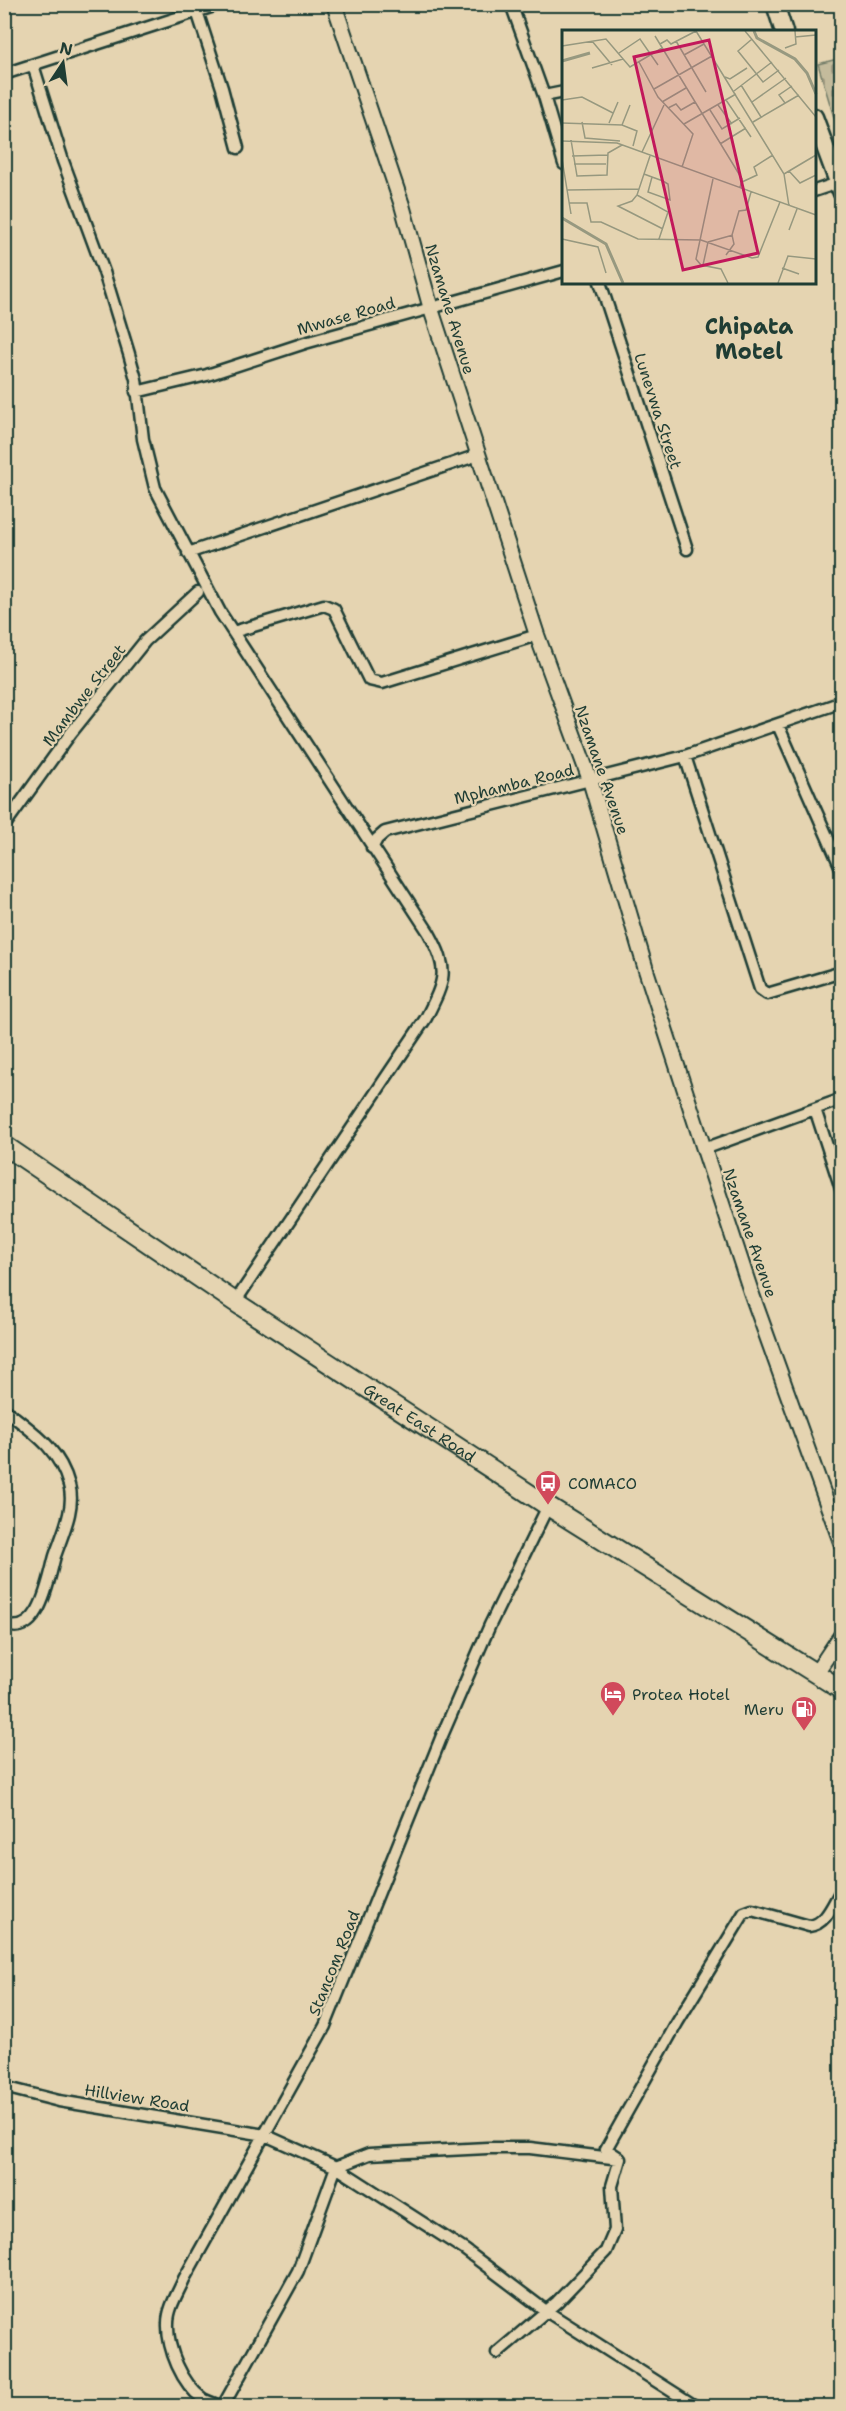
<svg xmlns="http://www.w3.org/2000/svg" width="846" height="2411" viewBox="0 0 846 2411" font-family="'Shantell Sans',sans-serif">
	<defs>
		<pattern id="cemetery-stones" width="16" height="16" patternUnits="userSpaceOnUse" patternTransform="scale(1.5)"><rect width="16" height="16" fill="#c4bb9c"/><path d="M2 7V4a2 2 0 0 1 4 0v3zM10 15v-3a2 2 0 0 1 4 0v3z" fill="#9f9980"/></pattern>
	</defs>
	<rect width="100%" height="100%" fill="#e5d4b1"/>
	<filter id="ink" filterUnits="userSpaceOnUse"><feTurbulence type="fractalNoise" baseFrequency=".0167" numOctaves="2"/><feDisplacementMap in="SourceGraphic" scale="12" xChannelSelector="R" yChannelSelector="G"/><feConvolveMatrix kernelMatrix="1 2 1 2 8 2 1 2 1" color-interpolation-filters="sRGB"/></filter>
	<g filter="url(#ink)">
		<path fill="url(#cemetery-stones)" stroke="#727c68" stroke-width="1.5" d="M 841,58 L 842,58 L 841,141 L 818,64 Z"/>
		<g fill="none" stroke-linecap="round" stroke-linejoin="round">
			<g stroke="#1f3d34" stroke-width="15">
				<path id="minor" d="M 511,4 L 544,96 L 564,164
					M 195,5 L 222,88 L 238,148
					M 33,65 L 63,161 L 104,272 L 129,354 L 136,379 L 143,439 L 155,488 L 220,612 L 429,933 C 450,971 445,980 426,1018 L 235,1302
					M 4,74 L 220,4
					M 544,96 L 564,92
					M 814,191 L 838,183
					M 600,282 L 687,549
					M 136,392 L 207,375 L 305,343 L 564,271
					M 188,553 L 478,455
					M 233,632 L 324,605 L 334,609 L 369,680 L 382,683 L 537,635
					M 778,725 L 842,870
					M 685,756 L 760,989 L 767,994 L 842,972
					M 4,826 L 71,733 L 145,641 L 198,592
					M 372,848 L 377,839 L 385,832 L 685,756 L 842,702
					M 815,1109 L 842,1192
					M 704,1149 L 842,1099
					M 4,1409 C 33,1432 59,1448 69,1485 C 76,1507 62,1535 55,1556 C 49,1577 40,1640 4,1624
					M 4,2087 L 59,2101 L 265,2135 L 336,2167 L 465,2250 L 546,2311 L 695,2406
					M 618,2157 L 606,2149 L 677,2023 L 744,1913 L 752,1910 L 809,1926 C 827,1924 833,1903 842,1889
					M 497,2353 L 557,2302 L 606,2251 L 615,2230 L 612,2186 L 620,2159
					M 221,2406 C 215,2404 208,2402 203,2399 C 182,2384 167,2349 168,2323 C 168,2308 178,2293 184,2279 L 325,2026 L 441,1738 L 490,1625 L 548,1506
					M 223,2406 L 298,2271 L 336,2167 L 369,2154 L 487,2148 L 530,2148 L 620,2159"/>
			</g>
			<g stroke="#1f3d34" stroke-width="18">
				<path id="tertiary" d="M 334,4 L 402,205 L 431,309 L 537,635 L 590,780 L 646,970 L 704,1149 L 751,1292 L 842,1545
					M 816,1673 L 842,1634"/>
			</g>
			<g stroke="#1f3d34" stroke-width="21">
				<path id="primary" d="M 775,4 L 784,32
					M 814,117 L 842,193"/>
			</g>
			<g stroke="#1f3d34" stroke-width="22">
				<g id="trunk">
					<path id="s1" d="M 4,1145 L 235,1302 L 548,1506 L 842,1690"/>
				</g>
			</g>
			<use href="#minor" stroke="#e5d4b1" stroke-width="10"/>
			<use href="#tertiary" stroke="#e5d4b1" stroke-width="14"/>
			<use href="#primary" stroke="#e5d4b1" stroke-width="16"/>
			<use href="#trunk" stroke="#e5d4b1" stroke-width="18"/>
		</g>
	</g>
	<defs>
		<g id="bus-pin" transform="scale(1.35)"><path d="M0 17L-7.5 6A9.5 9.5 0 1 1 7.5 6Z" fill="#d1495b" stroke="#e5d4b1"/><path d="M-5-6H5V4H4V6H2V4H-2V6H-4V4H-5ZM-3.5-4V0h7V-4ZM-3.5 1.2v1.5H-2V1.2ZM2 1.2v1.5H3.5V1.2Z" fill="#fff"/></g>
		<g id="hotel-pin" transform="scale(1.35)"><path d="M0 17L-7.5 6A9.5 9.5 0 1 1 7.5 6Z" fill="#d1495b" stroke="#e5d4b1"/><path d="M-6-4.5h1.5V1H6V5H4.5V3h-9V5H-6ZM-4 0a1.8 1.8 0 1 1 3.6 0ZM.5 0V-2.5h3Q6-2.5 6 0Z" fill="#fff"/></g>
		<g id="fuel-pin" transform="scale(1.35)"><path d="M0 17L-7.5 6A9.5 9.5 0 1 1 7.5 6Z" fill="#d1495b" stroke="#e5d4b1"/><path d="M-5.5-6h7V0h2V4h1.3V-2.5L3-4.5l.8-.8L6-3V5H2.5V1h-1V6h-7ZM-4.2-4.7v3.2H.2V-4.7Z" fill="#fff"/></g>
	</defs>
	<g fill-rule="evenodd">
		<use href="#bus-pin" x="548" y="1483"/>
		<use href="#hotel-pin" x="613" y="1694"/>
		<use href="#fuel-pin" x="804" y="1709"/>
	</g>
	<g text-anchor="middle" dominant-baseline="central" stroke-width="4.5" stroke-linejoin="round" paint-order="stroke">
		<g font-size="16" fill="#1f3d34" stroke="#e5d4b1">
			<text transform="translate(450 309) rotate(73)">Nzamane Avenue</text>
			<text transform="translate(346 316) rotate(-16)">Mwase Road</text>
			<text transform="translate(658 411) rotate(72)">Lunevwa Street</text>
			<text transform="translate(84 695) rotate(-52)">Mambwe Street</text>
			<text transform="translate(602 770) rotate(71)">Nzamane Avenue</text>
			<text transform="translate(514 784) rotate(-14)">Mphamba Road</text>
			<text transform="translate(750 1233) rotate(71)">Nzamane Avenue</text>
			<text stroke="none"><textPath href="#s1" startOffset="500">Great East Road</textPath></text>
			<text transform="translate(334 1963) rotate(-68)">Stancom Road</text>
			<text transform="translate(137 2098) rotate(9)">Hillview Road</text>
		</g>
		<g font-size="16" fill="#1f3d34" stroke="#e5d4b1" text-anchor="start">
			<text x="568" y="1483">COMACO</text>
			<text x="632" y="1694">Protea Hotel</text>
			<text x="784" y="1709" text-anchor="end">Meru</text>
		</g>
		<g font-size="22" font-weight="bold" fill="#1f3d34" stroke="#e5d4b1">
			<text x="749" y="326">Chipata<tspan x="749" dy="25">Motel</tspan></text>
		</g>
	</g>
	<g transform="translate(562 30)">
		<rect width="254" height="254" fill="#e5d4b1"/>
		<path fill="none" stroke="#979980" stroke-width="3" d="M 192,1 L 195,8 L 233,29 L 245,43 L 254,64M 0,31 L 28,23M 0,188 L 44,214 L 61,253"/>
		<path fill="none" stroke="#96987f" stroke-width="1.5" d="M 134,1 L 222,144 L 227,176M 183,1 L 254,87M 93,6 L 180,149 L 178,158M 233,7 L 254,5M 190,9 L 176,21 L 201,52 L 217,40M 30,11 L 50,35M 114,11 L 144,62M 98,14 L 105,10 L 109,14 L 134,1M 0,16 L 44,9 L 68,37 L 100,18M 223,18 L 234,14 L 233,1M 57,23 L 78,9 L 96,35M 122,25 L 142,14M 77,32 L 96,67 L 131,104 L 120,137M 30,38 L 61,29M 163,47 L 168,49 L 185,38M 179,55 L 199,87M 92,59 L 150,26M 172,61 L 210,32M 0,70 L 20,67 L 51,83M 164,70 L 189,107M 100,72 L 124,58M 190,72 L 224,48M 223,73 L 217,65 L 230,56M 156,75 L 170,94M 106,78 L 114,74 L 119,80 L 133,72M 148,80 L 160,99 L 178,88M 20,92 L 23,108 L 58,111M 191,92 L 237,65M 0,93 L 60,95 L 75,101 L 71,116M 47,93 L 56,72M 122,94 L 174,64M 60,95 L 68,75M 9,110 L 15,146 L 45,145 L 46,123 L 60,115M 0,111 L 55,113 L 254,185M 158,114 L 184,98M 80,122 L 102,75M 10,126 L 46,125M 88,126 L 75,165 L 70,171 L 56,176 L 101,199M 0,129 L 9,184M 12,134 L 44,134M 227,141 L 238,153 L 254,145M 82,144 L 90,147 L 101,151 L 106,154 L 108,170 L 86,162 L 90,147M 222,144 L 254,125M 151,149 L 134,229 L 139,235 L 159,239 L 166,253M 180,152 L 195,145 L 192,137 L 211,125M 5,160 L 77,159M 75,165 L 106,182 L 97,209M 7,173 L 25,173 L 29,192 L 39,192 L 76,209 L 139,210 L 190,228 L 196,227 L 218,172M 227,200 L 235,179M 0,209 L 36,217 L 44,243M 146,212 L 171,205M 164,225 L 172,214 L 170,205 L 177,181 L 184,180 L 189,162M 141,235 L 146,212M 220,238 L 237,244M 216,253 L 226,226 L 254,229"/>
		<path fill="#c2185b" fill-opacity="0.15" stroke="#c2185b" stroke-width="3" d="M 147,10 L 196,223 L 121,240 L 72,27 Z"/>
		<rect width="254" height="254" fill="none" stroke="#1f3d34" stroke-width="3"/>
	</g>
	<rect width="846" height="2411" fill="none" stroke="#e5d4b1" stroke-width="24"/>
	<rect x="12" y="12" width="822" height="2387" fill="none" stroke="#1f3d34" stroke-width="2" filter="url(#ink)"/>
	<g transform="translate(63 63) rotate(13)" stroke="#e5d4b1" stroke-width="4.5" paint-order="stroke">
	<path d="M0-4.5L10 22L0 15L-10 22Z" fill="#1f3d34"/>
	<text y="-9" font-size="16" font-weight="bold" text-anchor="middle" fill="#1f3d34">N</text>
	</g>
</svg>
